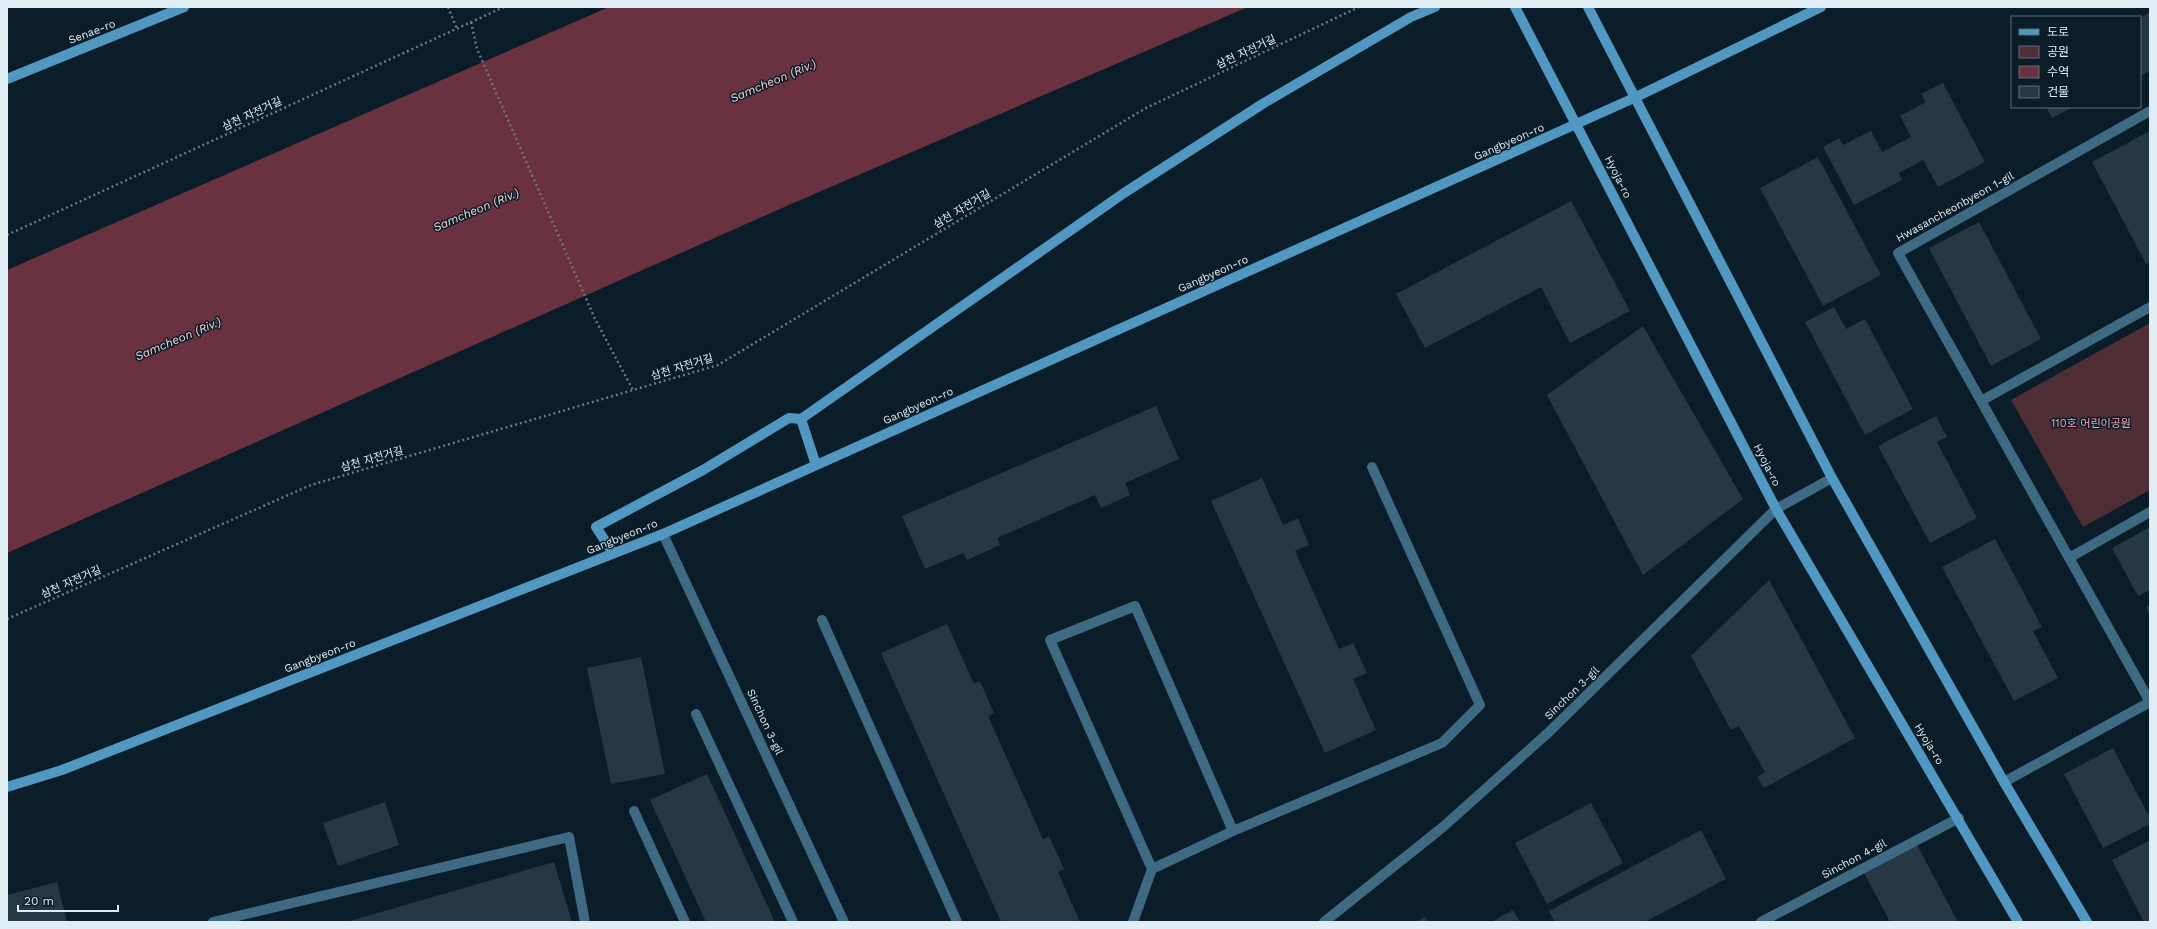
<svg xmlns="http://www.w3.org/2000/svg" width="2157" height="929" viewBox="0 0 2157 929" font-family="'Work Sans','Noto Sans KR',sans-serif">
	<rect width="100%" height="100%" fill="#0a1d28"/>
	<path fill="#502e36" d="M 2150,323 L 2150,490 L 2083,527 L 2011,400 Z"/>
	<path fill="#6a3241" d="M 609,7 L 1248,7 L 782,208 L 7,553 L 7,270 Z"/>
	<path fill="#253844" d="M 2150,12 L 2150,71 L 2140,76 L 2140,18 Z
		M 1943,83 L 1985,162 L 1938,187 L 1923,160 L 1899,173 L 1902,180 L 1854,205 L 1823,147 L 1839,138 L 1843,145 L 1871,131 L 1882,152 L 1911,137 L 1900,116 L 1926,102 L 1921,94 Z
		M 2046,107 L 2073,107 L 2052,118 Z
		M 2150,131 L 2150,262 L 2146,264 L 2092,162 Z
		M 1818,157 L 1881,275 L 1823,306 L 1760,188 Z
		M 1571,201 L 1630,311 L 1570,343 L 1541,287 L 1425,348 L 1396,294 Z
		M 1979,222 L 2041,339 L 1991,366 L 1929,248 Z
		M 1834,307 L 1846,329 L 1865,319 L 1913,409 L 1865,435 L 1805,322 Z
		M 1643,326 L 1743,499 L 1643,575 L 1547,395 Z
		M 1156,406 L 1179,459 L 1125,483 L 1130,495 L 1101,508 L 1095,495 L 997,538 L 1000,545 L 967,560 L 963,553 L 925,569 L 902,516 Z
		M 1936,416 L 1947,437 L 1937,442 L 1977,518 L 1930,543 L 1878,446 Z
		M 1262,478 L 1283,525 L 1298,518 L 1309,545 L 1295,551 L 1339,649 L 1353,643 L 1367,673 L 1353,679 L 1376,730 L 1325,753 L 1211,501 Z
		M 2150,527 L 2150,590 L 2138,596 L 2112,548 Z
		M 1995,539 L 2042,627 L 2033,631 L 2058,678 L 2014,701 L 1942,567 Z
		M 1769,580 L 1855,738 L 1764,788 L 1757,777 L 1765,772 L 1739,726 L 1731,730 L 1691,656 Z
		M 2150,605 L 2150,615 L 2146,607 Z
		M 947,624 L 974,684 L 980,681 L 994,713 L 988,716 L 1043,839 L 1049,836 L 1064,869 L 1058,872 L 1080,922 L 1001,922 L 881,653 Z
		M 641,657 L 665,774 L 611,784 L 587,668 Z
		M 2113,748 L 2150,818 L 2150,824 L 2103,848 L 2064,774 Z
		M 707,774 L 775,922 L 706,922 L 650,800 Z
		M 385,802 L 399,845 L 338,866 L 323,823 Z
		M 1591,803 L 1623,863 L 1547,904 L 1515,843 Z
		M 1701,830 L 1726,879 L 1645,922 L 1555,922 L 1549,911 Z
		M 2150,840 L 2150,922 L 2144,922 L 2112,860 Z
		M 1915,841 L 1958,922 L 1890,922 L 1862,869 Z
		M 554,862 L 572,922 L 346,922 Z
		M 57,882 L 67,922 L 7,922 L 7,895 Z
		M 1513,910 L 1520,922 L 1491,922 Z
		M 1425,917 L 1428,922 L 1415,922 Z"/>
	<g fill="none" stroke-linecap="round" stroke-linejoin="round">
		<path stroke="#697882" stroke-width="2.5" stroke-dasharray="2 3" stroke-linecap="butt" d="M 448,7 L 457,29
			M 471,22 L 477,49 L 595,319 L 633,390
			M 7,235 L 504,7
			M 7,619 L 311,485 L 718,365 L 1146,108 L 1359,7"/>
		<path stroke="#3f6a84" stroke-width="10" d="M 822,620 L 957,922
			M 696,714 L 793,922
			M 634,811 L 685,922
			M 1152,869 L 1050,640 L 1135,606 L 1233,831
			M 213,922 L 569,837 L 585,922
			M 1133,922 L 1152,869 L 1233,831 L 1442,743 L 1480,705 L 1372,467"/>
		<path stroke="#3f6a84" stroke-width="10" d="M 2150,111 L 1898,253 L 2150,702
			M 1981,401 L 2150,307
			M 663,534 L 844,922
			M 2069,558 L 2150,512
			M 2004,782 L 2150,702
			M 1324,922 L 1443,827 L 1549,732 L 1776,509 L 1832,478
			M 1761,922 L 1959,818"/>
		<path stroke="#5097c1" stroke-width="10" d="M 1515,7 L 1776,509 L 2018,922
			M 1588,7 L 1832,478 L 2004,782 L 2087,922
			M 7,79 L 184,7
			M 816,465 L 801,419 L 1124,193 L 1264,103 L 1411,17 L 1435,7
			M 613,553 L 596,527 L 703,470 L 789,418 L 801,419
			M 7,787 L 62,770 L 663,534 L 1634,98 L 1821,7"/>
	</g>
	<g text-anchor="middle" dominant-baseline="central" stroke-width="3" stroke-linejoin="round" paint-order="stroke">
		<g font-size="11" fill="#e1edf4" stroke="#0a1d28">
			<text transform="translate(92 32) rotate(-21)">Senae-ro</text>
			<text transform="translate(1246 52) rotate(-25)">삼천 자전거길</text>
			<text transform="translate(252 114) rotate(-25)">삼천 자전거길</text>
			<text transform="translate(1509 142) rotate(-24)">Gangbyeon-ro</text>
			<text transform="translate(1618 177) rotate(63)">Hyoja-ro</text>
			<text transform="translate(1955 207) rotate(-29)">Hwasancheonbyeon 1-gil</text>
			<text transform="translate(962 209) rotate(-31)">삼천 자전거길</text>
			<text transform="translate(1213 274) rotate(-24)">Gangbyeon-ro</text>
			<text transform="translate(682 367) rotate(-17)">삼천 자전거길</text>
			<text transform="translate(918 406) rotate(-24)">Gangbyeon-ro</text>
			<text transform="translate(372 459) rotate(-16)">삼천 자전거길</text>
			<text transform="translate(1767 465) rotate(63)">Hyoja-ro</text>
			<text transform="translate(622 537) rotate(-22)">Gangbyeon-ro</text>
			<text transform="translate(71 582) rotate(-24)">삼천 자전거길</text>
			<text transform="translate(320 656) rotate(-21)">Gangbyeon-ro</text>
			<text transform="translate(1572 693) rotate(-44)">Sinchon 3-gil</text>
			<text transform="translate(765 722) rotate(65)">Sinchon 3-gil</text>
			<text transform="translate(1929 744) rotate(59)">Hyoja-ro</text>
			<text transform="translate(1854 859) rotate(-28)">Sinchon 4-gil</text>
		</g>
		<g font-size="11" fill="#fba0b5" stroke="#0a1d28">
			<text x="2091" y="423">110호 어린이공원</text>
		</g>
		<g font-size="12" font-style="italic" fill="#f7d1d8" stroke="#0a1d28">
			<text transform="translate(773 81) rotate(-23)">Samcheon (Riv.)</text>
			<text transform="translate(476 210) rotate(-23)">Samcheon (Riv.)</text>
			<text transform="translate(178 339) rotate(-23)">Samcheon (Riv.)</text>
		</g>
	</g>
	<rect width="2157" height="929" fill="none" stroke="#e1edf4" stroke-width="16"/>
	<rect x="2011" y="16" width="130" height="92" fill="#0a1d28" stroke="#60707a"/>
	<rect x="2019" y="29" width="20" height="6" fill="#5097c1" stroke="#60707a"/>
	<text x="2047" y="36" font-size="12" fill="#e1edf4">도로</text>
	<rect x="2019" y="46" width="20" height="12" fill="#502e36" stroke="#60707a"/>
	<text x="2047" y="56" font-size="12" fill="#e1edf4">공원</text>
	<rect x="2019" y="66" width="20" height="12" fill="#6a3241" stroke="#60707a"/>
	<text x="2047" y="76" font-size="12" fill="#e1edf4">수역</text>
	<rect x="2019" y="86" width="20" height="12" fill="#253844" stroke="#60707a"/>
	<text x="2047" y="96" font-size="12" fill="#e1edf4">건물</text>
	<path d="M18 905v6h100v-6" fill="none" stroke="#e1edf4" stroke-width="2"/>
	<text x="24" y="905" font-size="12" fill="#e1edf4" stroke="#0a1d28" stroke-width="3" paint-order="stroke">20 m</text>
</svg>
